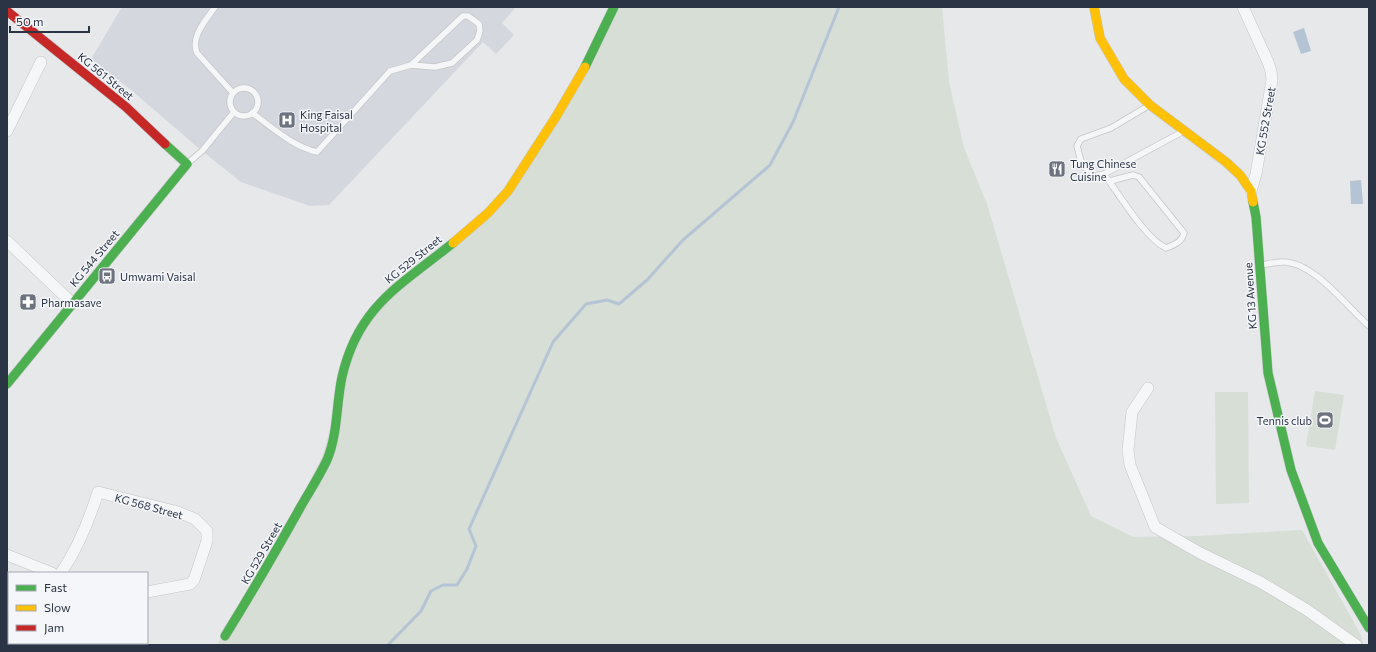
<svg xmlns="http://www.w3.org/2000/svg" width="1376" height="652" viewBox="0 0 1376 652" font-family="Commissioner,sans-serif">
	<rect width="100%" height="100%" fill="#e6e8ea"/>
	<path fill="#d4d7dd" d="M 122,7 L 516,7 L 502,23 L 514,35 L 496,54 L 483,42 L 329,205 L 310,206 L 241,182 L 202,151 L 130,89 L 91,59 Z"/>
	<path fill="#d6ded6" d="M 618,7 L 942,7 L 949,82 L 964,148 L 987,204 L 1056,438 L 1091,516 L 1133,537 L 1196,536 L 1302,530 L 1361,635 L 1363,645 L 217,645 L 280,541 L 322,457 L 357,339 L 395,290 L 486,211 L 531,160 Z
		M 1315,391 L 1344,395 L 1335,450 L 1306,446 Z
		M 1215,392 L 1248,392 L 1249,503 L 1216,504 Z"/>
	<path fill="#b4c4d5" d="M 1304,28 L 1311,51 L 1301,54 L 1293,32 Z
		M 1361,180 L 1363,204 L 1351,204 L 1350,181 Z"/>
	<g fill="none" stroke-linecap="round" stroke-linejoin="round">
		<path stroke="#b4c4d5" stroke-width="3" d="M 388,645 L 421,611 L 431,591 L 443,585 L 457,585 L 467,569 L 476,546 L 469,529 L 553,342 L 586,304 L 607,300 L 619,304 L 647,280 L 683,240 L 770,165 L 793,122 L 839,7"/>
		<g stroke="#c4c6c8" stroke-width="7">
			<path id="lane" d="M 215,7 C 206,20 190,37 197,53 L 233,93
				M230 102a14 14 0 1 1 28 0a14 14 0 1 1-28 0Z
				M 1148,106 L 1111,128 L 1081,139 L 1077,146 L 1082,165 L 1094,176 L 1104,174 L 1182,132
				M 252,113 C 273,128 292,146 317,152 L 390,71 L 411,65 L 435,67 L 452,63 L 477,40 L 480,31 L 479,24 L 468,16 L 463,16 L 411,65
				M 188,163 L 202,151 L 234,112
				M 1104,174 C 1119,194 1145,238 1166,248 C 1174,245 1182,242 1184,233 L 1139,177 L 1133,175 L 1110,181
				M 1261,265 C 1268,264 1276,262 1283,262 C 1314,262 1346,306 1369,326"/>
		</g>
		<g stroke="#c4c6c8" stroke-width="12">
			<path id="street" d="M 1243,7 L 1268,62 L 1271,71 L 1272,80 L 1256,174 L 1251,191
				M 7,131 L 41,62
				M 7,241 L 73,304
				M 1148,388 L 1132,412 L 1128,450 L 1130,465 L 1155,527 L 1200,553 L 1260,582 L 1307,610 L 1356,645
				M 7,555 L 52,573
				M 61,573 C 78,548 89,521 98,492 L 178,512 L 195,519 L 207,531 L 207,541 L 194,580 L 190,584 L 147,592
				M 23,645 L 24,643"/>
		</g>
		<g stroke="#c4c6c8" stroke-width="10">
			<path id="fast" d="M 585,67 L 614,7
				M 1253,202 L 1256,217 L 1268,373 L 1291,470 L 1318,543 L 1369,628
				M 7,384 L 187,164 L 165,144
				M 225,636 C 251,594 276,551 300,508 C 309,492 319,477 327,460 C 338,434 336,405 342,377 C 358,306 401,285 453,243"/>
		</g>
		<g stroke="#c4c6c8" stroke-width="10">
			<path id="slow" d="M 1094,7 L 1100,38 L 1124,79 L 1150,105 L 1226,162 L 1240,175 L 1251,191 L 1253,202
				M 453,243 L 488,213 L 508,191 L 557,115 L 585,67"/>
		</g>
		<g stroke="#c4c6c8" stroke-width="10">
			<path id="jam" d="M 7,11 L 126,107 L 165,144"/>
		</g>
		<use href="#lane" stroke="#f5f6f7" stroke-width="5.5"/>
		<use href="#street" stroke="#f5f6f7" stroke-width="11"/>
		<use href="#fast" stroke="#4caf50" stroke-width="9"/>
		<use href="#slow" stroke="#ffc107" stroke-width="9"/>
		<use href="#jam" stroke="#c62828" stroke-width="9"/>
	</g>
	<defs>
		<g id="hospital-square" transform="scale(0.9)"><rect x="-9" y="-9" width="18" height="18" rx="4" fill="#6c737f" stroke="#f4f6f9"/><path d="M-5-5h3v3.5h4V-5h3V5h-3V1.5h-4V5h-3Z" fill="#fff"/></g>
		<g id="restaurant-square" transform="scale(0.9)"><rect x="-9" y="-9" width="18" height="18" rx="4" fill="#6c737f" stroke="#f4f6f9"/><path d="M-5-6h1v4h1v-4h1v4h1v-4h1v5L-1.5 .5V6h-2V.5L-5-1ZM5-6V6H3V1.5H1.5Q1.5-4 5-6Z" fill="#fff"/></g>
		<g id="bus-square" transform="scale(0.9)"><rect x="-9" y="-9" width="18" height="18" rx="4" fill="#6c737f" stroke="#f4f6f9"/><path d="M-5-6H5V4H4V6H2V4H-2V6H-4V4H-5ZM-3.5-4V0h7V-4ZM-3.5 1.2v1.5H-2V1.2ZM2 1.2v1.5H3.5V1.2Z" fill="#fff"/></g>
		<g id="pharmacy-square" transform="scale(0.9)"><rect x="-9" y="-9" width="18" height="18" rx="4" fill="#6c737f" stroke="#f4f6f9"/><path d="M-2-6h4v4h4v4h-4v4h-4v-4h-4v-4h4Z" fill="#fff"/></g>
		<g id="stadium-square" transform="scale(0.9)"><rect x="-9" y="-9" width="18" height="18" rx="4" fill="#6c737f" stroke="#f4f6f9"/><path d="M0-5a6.5 5 0 1 0 0 10a6.5 5 0 1 0 0-10ZM-3.5-1.8h7v3.6h-7Z" fill="#fff"/></g>
	</defs>
	<g fill-rule="evenodd">
		<use href="#hospital-square" x="287" y="120"/>
		<use href="#restaurant-square" x="1057" y="169"/>
		<use href="#bus-square" x="107" y="276"/>
		<use href="#pharmacy-square" x="28" y="302"/>
		<use href="#stadium-square" x="1325" y="420"/>
	</g>
	<g text-anchor="middle" dominant-baseline="central" stroke-width="3" stroke-linejoin="round" paint-order="stroke">
		<g font-size="11" fill="#2b3445" stroke="#f4f6f9">
			<text transform="translate(106 76) rotate(39)">KG 561 Street</text>
			<text transform="translate(1265 121) rotate(-80)">KG 552 Street</text>
			<text transform="translate(94 258) rotate(-50)">KG 544 Street</text>
			<text transform="translate(413 259) rotate(-39)">KG 529 Street</text>
			<text transform="translate(1250 296) rotate(-94)">KG 13 Avenue</text>
			<text transform="translate(149 506) rotate(15)">KG 568 Street</text>
			<text transform="translate(261 553) rotate(-60)">KG 529 Street</text>
		</g>
		<g font-size="11" fill="#2b3445" stroke="#f4f6f9" text-anchor="start">
			<text x="300" y="114">King Faisal<tspan x="300" dy="13">Hospital</tspan></text>
			<text x="1070" y="163">Tung Chinese<tspan x="1070" dy="13">Cuisine</tspan></text>
			<text x="120" y="276">Umwami Vaisal</text>
			<text x="41" y="302">Pharmasave</text>
			<text x="1312" y="420" text-anchor="end">Tennis club</text>
		</g>
	</g>
	<rect width="1376" height="652" fill="none" stroke="#2b3445" stroke-width="16"/>
	<rect x="8" y="572" width="140" height="72" fill="#f4f6f9" stroke="#a4a8b1"/>
	<rect x="16" y="585" width="20" height="6" fill="#4caf50" stroke="#a4a8b1"/>
	<text x="44" y="592" font-size="12" fill="#2b3445">Fast</text>
	<rect x="16" y="605" width="20" height="6" fill="#ffc107" stroke="#a4a8b1"/>
	<text x="44" y="612" font-size="12" fill="#2b3445">Slow</text>
	<rect x="16" y="625" width="20" height="6" fill="#c62828" stroke="#a4a8b1"/>
	<text x="44" y="632" font-size="12" fill="#2b3445">Jam</text>
	<path d="M10 26v6h79v-6" fill="none" stroke="#2b3445" stroke-width="2"/>
	<text x="16" y="26" font-size="12" fill="#2b3445" stroke="#f4f6f9" stroke-width="3" paint-order="stroke">50 m</text>
</svg>
